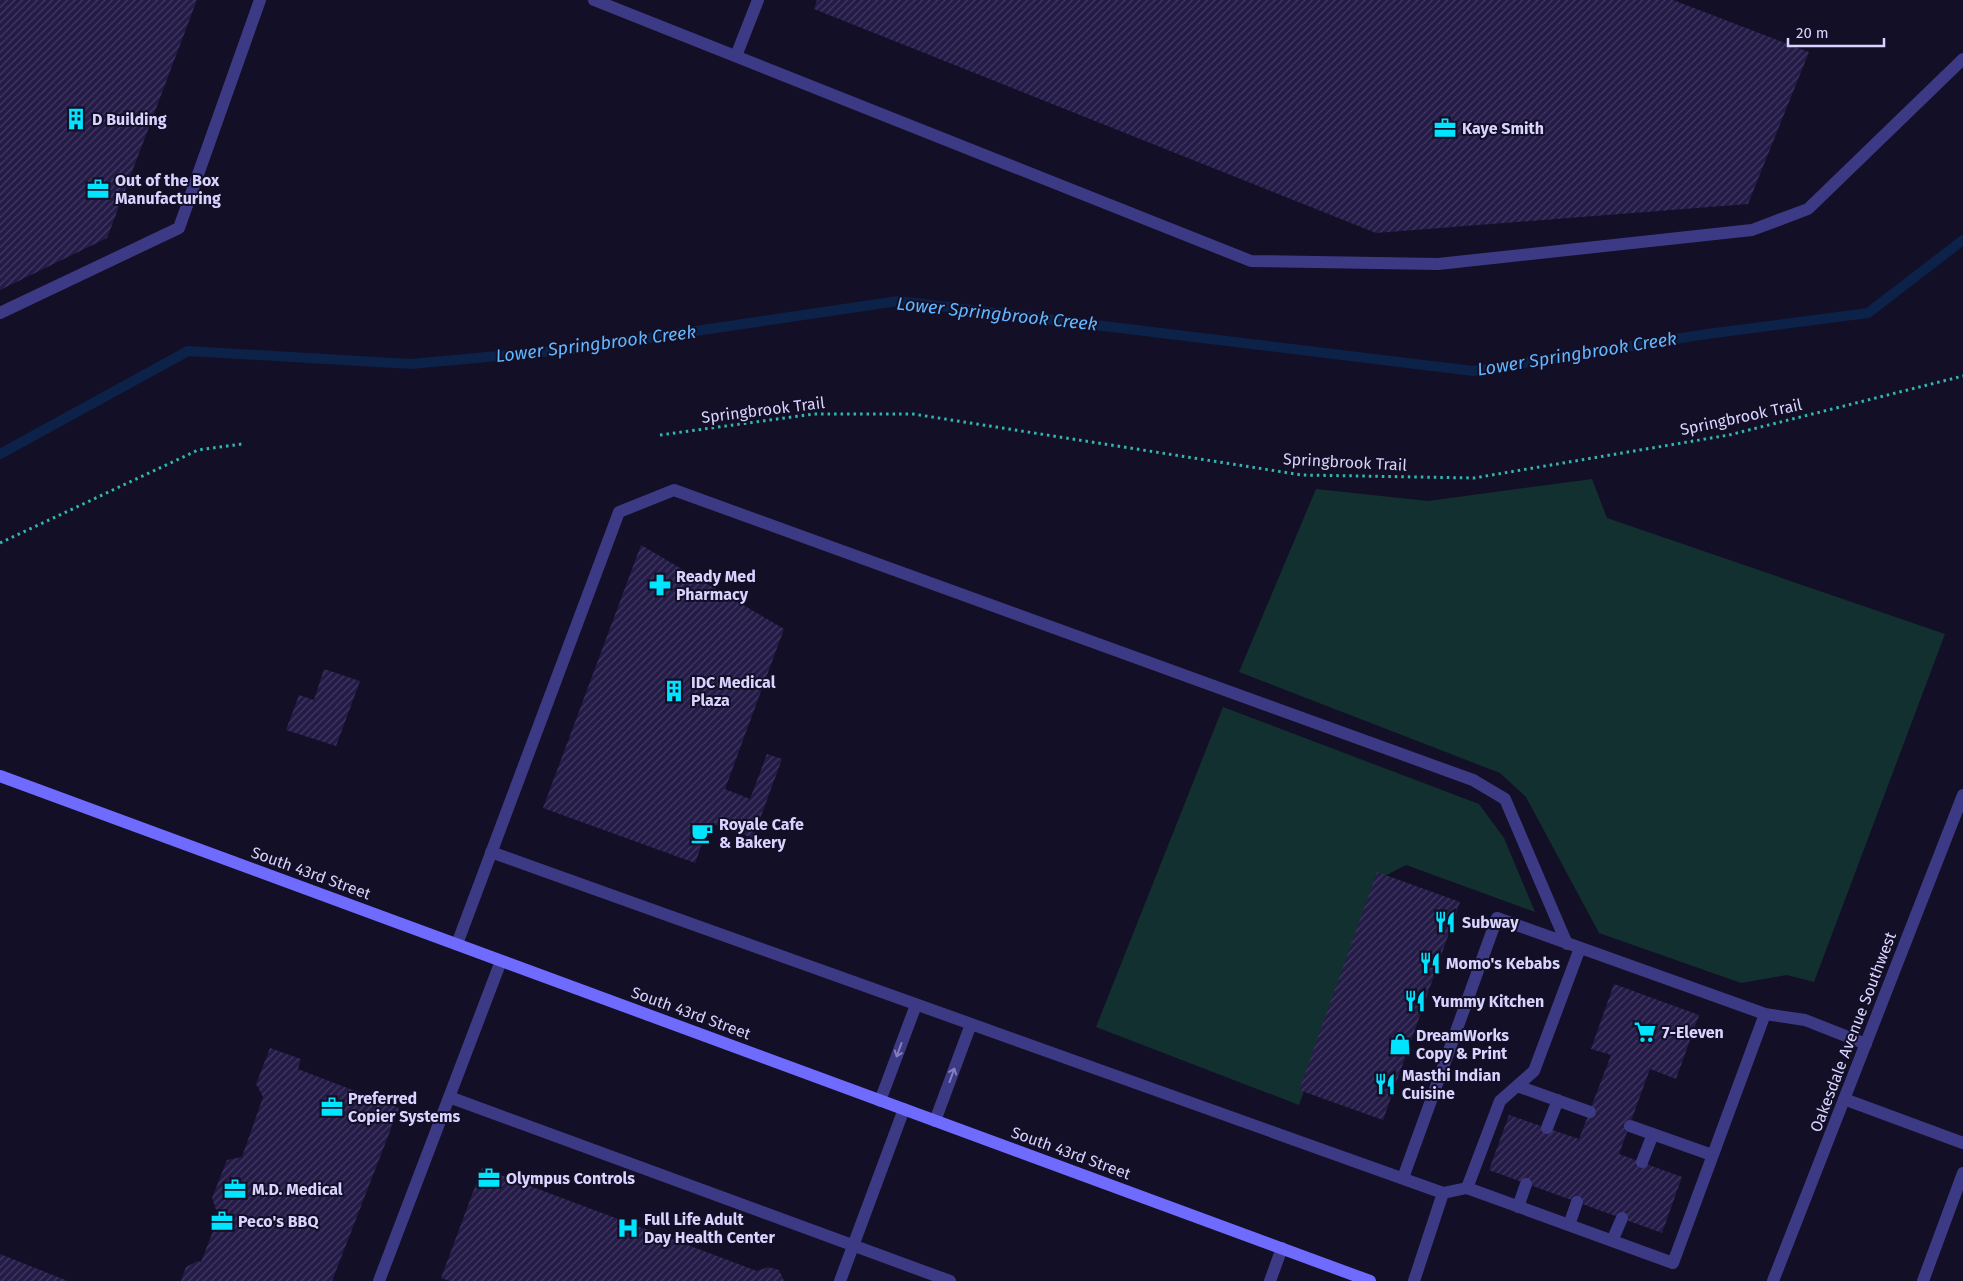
<svg xmlns="http://www.w3.org/2000/svg" width="1963" height="1281" viewBox="0 0 1963 1281" font-family="'Fira Sans',sans-serif">
	<defs>
		<pattern id="building-hatch" width="6" height="6" patternUnits="userSpaceOnUse" patternTransform="scale(1.25)"><rect width="6" height="6" fill="#241b47"/><path d="M-1 1l2-2M0 6l6-6M5 7l2-2" fill="none" stroke="#433b63"/></pattern>
	</defs>
	<rect width="100%" height="100%" fill="#130f26"/>
	<path fill="#12302f" d="M 1592,479 L 1607,518 L 1945,634 L 1814,982 L 1787,975 L 1741,983 L 1599,933 L 1526,797 L 1500,773 L 1239,672 L 1316,489 L 1428,501 Z
		M 1223,707 L 1479,804 L 1504,838 L 1535,912 L 1406,865 L 1381,878 L 1299,1105 L 1096,1027 Z"/>
	<g fill="none" stroke-linecap="round" stroke-linejoin="round">
		<path stroke="#0c2248" stroke-width="10" d="M 0,454 L 188,351 L 411,364 L 574,349 L 898,301 L 1473,371 L 1707,334 L 1868,313 L 1963,240"/>
	</g>
	<path fill="url(#building-hatch)" d="M 0,0 L 197,0 L 107,238 L 0,290 Z
		M 817,0 L 1673,0 L 1809,52 L 1748,204 L 1376,233 L 814,9 Z
		M 641,545 L 784,629 L 725,789 L 750,799 L 767,754 L 782,759 L 753,838 L 710,823 L 695,863 L 543,808 Z
		M 324,669 L 360,681 L 336,746 L 286,730 L 299,695 L 314,700 Z
		M 1377,872 L 1460,902 L 1383,1120 L 1299,1090 Z
		M 1614,984 L 1699,1015 L 1676,1079 L 1650,1069 L 1619,1154 L 1682,1177 L 1662,1233 L 1489,1170 L 1509,1115 L 1579,1139 L 1611,1055 L 1591,1049 Z
		M 270,1048 L 301,1059 L 298,1069 L 399,1108 L 332,1281 L 181,1281 L 186,1267 L 198,1261 L 201,1262 L 220,1213 L 217,1213 L 212,1198 L 227,1160 L 242,1157 L 263,1097 L 256,1084 Z
		M 482,1168 L 757,1271 L 768,1267 L 779,1270 L 784,1281 L 450,1281 L 441,1278 Z
		M 0,1254 L 68,1281 L 0,1281 Z"/>
	<g fill="none" stroke-linecap="round" stroke-linejoin="round">
		<path stroke="#2fb8b0" stroke-width="3" stroke-dasharray="2.5 4" stroke-linecap="butt" d="M 660,435 L 814,414 L 913,414 L 1302,475 L 1474,478 L 1729,435 L 1963,376
			M 0,543 L 198,450 L 242,444"/>
		<path stroke="#3d3a85" stroke-width="12" d="M 594,0 L 1251,261 L 1438,264 L 1752,230 L 1808,209 L 1963,59
			M 736,56 L 758,0
			M 0,313 L 179,228 L 260,0
			M 491,852 L 1443,1193 L 1467,1188 L 1673,1263 L 1765,1014 L 1497,918 L 1403,1178
			M 457,944 L 619,512 L 674,490 L 1473,780 L 1505,799 L 1567,944
			M 1765,1014 L 1805,1020 L 1866,1044
			M 1517,1086 L 1590,1112
			M 449,1097 L 950,1281
			M 1844,1099 L 1963,1143
			M 880,1101 L 916,1005
			M 935,1121 L 971,1024
			M 1630,1126 L 1712,1155
			M 1547,1128 L 1558,1100
			M 1642,1162 L 1653,1134
			M 1467,1188 L 1500,1101 L 1534,1071 L 1580,948
			M 1518,1207 L 1526,1184
			M 1569,1225 L 1577,1202
			M 1612,1241 L 1622,1218
			M 379,1281 L 501,961
			M 840,1281 L 904,1109
			M 1270,1281 L 1282,1248
			M 1414,1281 L 1443,1193
			M 1923,1281 L 1963,1173"/>
		<path stroke="#3d3a85" stroke-width="12" d="M 1773,1281 L 1963,795"/>
		<path stroke="#6f6bff" stroke-width="12" d="M 0,776 L 1370,1281"/>
	</g>
	<defs><path id="oneway-shaft" d="M-6 0H5M1.5-3L5.5 0L1.5 3" fill="none" stroke-width="1.6" stroke-linecap="round" stroke-linejoin="round" transform="scale(1.25)"/></defs>
	<g stroke="#837fbc">
		<use href="#oneway-shaft" transform="translate(899 1050) rotate(110)"/>
		<use href="#oneway-shaft" transform="translate(952 1075) rotate(-70)"/>
	</g>
	<defs>
		<g id="building-bare" transform="scale(1.725)"><path d="M-4-6H4V6H1V3H-1V6H-4ZM-2.5-4.3h1.7v1.8h-1.7ZM.8-4.3h1.7v1.8H.8ZM-2.5-1h1.7V.8h-1.7ZM.8-1h1.7V.8H.8Z" fill="#00e5ff" stroke="#130f26" stroke-width="2.5" paint-order="stroke"/></g>
		<g id="office-bare" transform="scale(1.725)"><path d="M-6-3h4V-5.5h4V-3h4V5H-6ZM-1-4.5V-3h2v-1.5ZM-6 0V1H6V0Z" fill="#00e5ff" stroke="#130f26" stroke-width="2.5" paint-order="stroke"/></g>
		<g id="pharmacy-bare" transform="scale(1.725)"><path d="M-2-6h4v4h4v4h-4v4h-4v-4h-4v-4h4Z" fill="#00e5ff" stroke="#130f26" stroke-width="2.5" paint-order="stroke"/></g>
		<g id="cafe-bare" transform="scale(1.725)"><path d="M-5.5-4.5H6V0H3Q3 3.5 0 3.5H-2.5Q-5.5 3.5-5.5 0ZM3-3.2v2h1.7v-2ZM-6 4.5H4V6H-6Z" fill="#00e5ff" stroke="#130f26" stroke-width="2.5" paint-order="stroke"/></g>
		<g id="restaurant-bare" transform="scale(1.725)"><path d="M-5-6h1v4h1v-4h1v4h1v-4h1v5L-1.5 .5V6h-2V.5L-5-1ZM5-6V6H3V1.5H1.5Q1.5-4 5-6Z" fill="#00e5ff" stroke="#130f26" stroke-width="2.5" paint-order="stroke"/></g>
		<g id="supermarket-bare" transform="scale(1.725)"><path d="M-6-5.5h2.5l.6 2H6L4.5 2H-2.5L-4.4-4H-6ZM-1.5 3.2a1.3 1.3 0 1 0 .1 0ZM3 3.2a1.3 1.3 0 1 0 .1 0Z" fill="#00e5ff" stroke="#130f26" stroke-width="2.5" paint-order="stroke"/></g>
		<g id="shop-bare" transform="scale(1.725)"><path d="M-5-2.5h2.3a2.7 3.5 0 0 1 5.4 0H5L5.5 6h-11ZM-1.5-2.5h3a1.5 2.3 0 0 0-3 0Z" fill="#00e5ff" stroke="#130f26" stroke-width="2.5" paint-order="stroke"/></g>
		<g id="hospital-bare" transform="scale(1.725)"><path d="M-5-5h3v3.5h4V-5h3V5h-3V1.5h-4V5h-3Z" fill="#00e5ff" stroke="#130f26" stroke-width="2.5" paint-order="stroke"/></g>
	</defs>
	<g fill-rule="evenodd">
		<use href="#building-bare" x="76" y="119"/>
		<use href="#office-bare" x="1445" y="128"/>
		<use href="#office-bare" x="98" y="189"/>
		<use href="#pharmacy-bare" x="660" y="585"/>
		<use href="#building-bare" x="674" y="691"/>
		<use href="#cafe-bare" x="702" y="833"/>
		<use href="#restaurant-bare" x="1445" y="922"/>
		<use href="#restaurant-bare" x="1430" y="963"/>
		<use href="#restaurant-bare" x="1415" y="1001"/>
		<use href="#supermarket-bare" x="1645" y="1032"/>
		<use href="#shop-bare" x="1400" y="1044"/>
		<use href="#restaurant-bare" x="1385" y="1084"/>
		<use href="#office-bare" x="332" y="1107"/>
		<use href="#office-bare" x="489" y="1178"/>
		<use href="#office-bare" x="235" y="1189"/>
		<use href="#office-bare" x="222" y="1221"/>
		<use href="#hospital-bare" x="628" y="1228"/>
	</g>
	<g text-anchor="middle" dominant-baseline="central" stroke-width="4" stroke-linejoin="round" paint-order="stroke">
		<g font-size="16" font-weight="bold" fill="#d9d4ff" stroke="#130f26" text-anchor="start">
			<text x="92" y="119">D Building</text>
			<text x="1462" y="128">Kaye Smith</text>
			<text x="115" y="180">Out of the Box<tspan x="115" dy="18">Manufacturing</tspan></text>
			<text x="676" y="576">Ready Med<tspan x="676" dy="18">Pharmacy</tspan></text>
			<text x="691" y="682">IDC Medical<tspan x="691" dy="18">Plaza</tspan></text>
			<text x="719" y="824">Royale Cafe<tspan x="719" dy="18">&amp; Bakery</tspan></text>
			<text x="1462" y="922">Subway</text>
			<text x="1446" y="963">Momo's Kebabs</text>
			<text x="1432" y="1001">Yummy Kitchen</text>
			<text x="1662" y="1032">7-Eleven</text>
			<text x="1416" y="1035">DreamWorks<tspan x="1416" dy="18">Copy &amp; Print</tspan></text>
			<text x="1402" y="1075">Masthi Indian<tspan x="1402" dy="18">Cuisine</tspan></text>
			<text x="348" y="1098">Preferred<tspan x="348" dy="18">Copier Systems</tspan></text>
			<text x="506" y="1178">Olympus Controls</text>
			<text x="252" y="1189">M.D. Medical</text>
			<text x="644" y="1219">Full Life Adult<tspan x="644" dy="18">Day Health Center</tspan></text>
			<text x="238" y="1221">Peco's BBQ</text>
		</g>
		<g font-size="16" fill="#d9d4ff" stroke="#130f26">
			<text transform="translate(763 410) rotate(-7)">Springbrook Trail</text>
			<text transform="translate(1741 417) rotate(-12)">Springbrook Trail</text>
			<text transform="translate(1345 462) rotate(3)">Springbrook Trail</text>
			<text transform="translate(311 873) rotate(20)">South 43rd Street</text>
			<text transform="translate(691 1013) rotate(20)">South 43rd Street</text>
			<text transform="translate(1853 1032) rotate(-69)">Oakesdale Avenue Southwest</text>
			<text transform="translate(1071 1153) rotate(20)">South 43rd Street</text>
		</g>
		<g font-size="18" font-style="italic" fill="#62b6ff" stroke="#130f26">
			<text transform="translate(997 314) rotate(6)">Lower Springbrook Creek</text>
			<text transform="translate(596 344) rotate(-7)">Lower Springbrook Creek</text>
			<text transform="translate(1577 354) rotate(-9)">Lower Springbrook Creek</text>
		</g>
	</g>
	<path d="M1788 38v8h96v-8" fill="none" stroke="#d9d4ff" stroke-width="2.5"/>
	<text x="1796" y="38" font-size="15" fill="#d9d4ff" stroke="#130f26" stroke-width="4" paint-order="stroke">20 m</text>
</svg>
